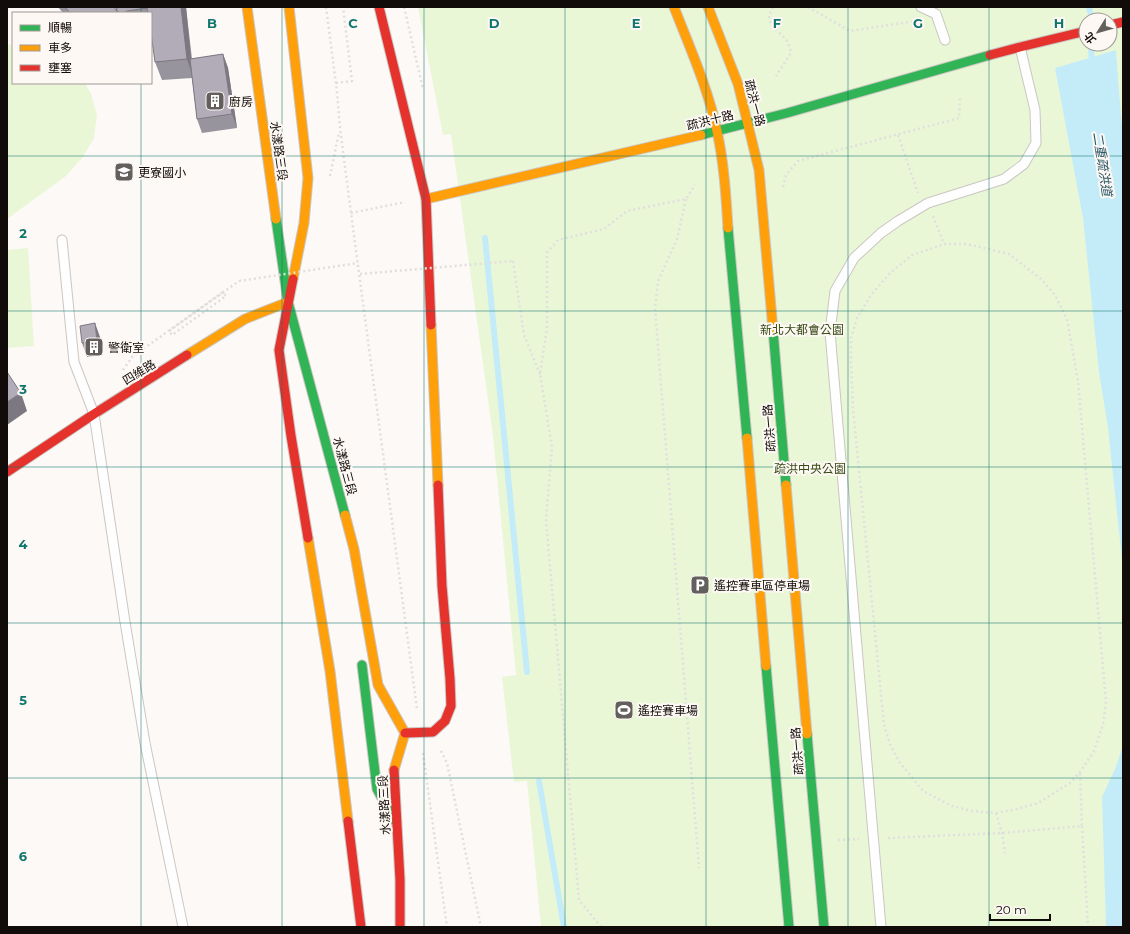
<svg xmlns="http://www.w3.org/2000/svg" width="1130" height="934" viewBox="0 0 1130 934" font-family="Montserrat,'Noto Sans TC',sans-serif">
	<rect width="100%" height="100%" fill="#fcf9f6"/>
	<path fill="#eaf7d7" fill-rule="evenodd" d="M 418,7 L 1123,7 L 1123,927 L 541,927 L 527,781 L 514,782 L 502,677 L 516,675 L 493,436 L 451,134 L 443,135 ZM 1086,20 L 1110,20 L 1110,44 L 1086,44 Z
		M 13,44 L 13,83 L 85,83 L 91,94 L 97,115 L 94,138 L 83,157 L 66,176 L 7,219 L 7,45 Z
		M 28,248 L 34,346 L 7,348 L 7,250 Z"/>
	<path fill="#c4ecf8" d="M 1116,50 L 1121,117 L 1123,131 L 1123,569 L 1108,428 L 1099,372 L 1083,218 L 1055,68 Z
		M 1123,746 L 1123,927 L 1106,927 L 1102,797 L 1115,769 Z"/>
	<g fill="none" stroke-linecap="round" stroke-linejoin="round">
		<path stroke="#c4ecf8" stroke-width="6" d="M 1089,7 L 1090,12
			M 1091,48 L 1092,65
			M 485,238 L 527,672
			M 539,781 L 564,927"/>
		<g stroke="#cac6c2" stroke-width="11">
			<path id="lane" d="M 921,7 L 936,14 L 945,40
				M 62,240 L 74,362 L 94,414 L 125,622 L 145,743 L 183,927
				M 881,927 L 830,332 L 835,291 L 854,258 L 881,233 L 898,221 L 928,203 L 1004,179 L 1024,164 L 1036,143 L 1035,110 L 1020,47"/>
		</g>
		<g stroke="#cac6c2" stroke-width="11">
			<path id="fast" d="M 701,135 L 787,113 L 990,55
				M 276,219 L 288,302 L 345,515
				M 728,228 L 747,438
				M 773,330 L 786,485
				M 362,665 L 377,789 L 394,820
				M 766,666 L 789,927
				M 807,734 L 824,927"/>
		</g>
		<g stroke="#cac6c2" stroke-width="11">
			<path id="slow" d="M 247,7 L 276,219
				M 289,7 L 308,178 L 304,223 L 293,279
				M 674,7 C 690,48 708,88 717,131 C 724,163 726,196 728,228
				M 708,7 L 738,84 L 759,170 L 773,330
				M 426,199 L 701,135
				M 431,325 L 438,485
				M 187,355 L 245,319 L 288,302
				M 747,438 L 766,666
				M 786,485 L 807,734
				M 345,515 L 354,549 L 378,685 L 405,733 L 394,770
				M 308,538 L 330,671 L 348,821"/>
		</g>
		<g stroke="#cac6c2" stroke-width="11">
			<path id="jam" d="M 379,7 L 426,199 L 431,325
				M 1110,25 L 1123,22
				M 990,55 L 1020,47 L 1086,31
				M 293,279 L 279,350 L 291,436 L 308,538
				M 7,472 L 94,414 L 187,355
				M 405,733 L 433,732 L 445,721 L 451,706 L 450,679 L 442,586 L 438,485
				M 394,770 L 400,880 L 400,927
				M 348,821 L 361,927"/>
		</g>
		<path stroke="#e0dfdd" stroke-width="2.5" stroke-dasharray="2 3" stroke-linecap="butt" d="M 326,7 L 337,92 L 340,128 L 351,213 L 417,709
			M 404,7 L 423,89
			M 773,7 C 762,25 778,28 787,41 C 789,44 790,49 791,53 L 776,76
			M 808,7 L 850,31 L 909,22 L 915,21
			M 336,83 L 352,81 L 343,7
			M 898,135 L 918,193
			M 330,176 L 339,132
			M 783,187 L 786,175 L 798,161 L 959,118 L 960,96
			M 686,199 L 677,239 L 658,281 L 655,308 L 699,868
			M 351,213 L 405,202
			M 933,216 L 944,244
			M 944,244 L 967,244 L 1009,254 L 1041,279 L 1055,295 L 1067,319 L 1078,381 L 1106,702 L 1103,725 L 1094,751 L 1080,772 L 1070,783 L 1038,803 L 1017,809 L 996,813 L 972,811 L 952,806 L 923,791 L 900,763 L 890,744 L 884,725 L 853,409 L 851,363 L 851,338 L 857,318 L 871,295 L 890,273 L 912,255 Z
			M 513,261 L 524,335 L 540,374
			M 123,370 L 132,357 L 223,292 L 226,296 L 172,335 L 169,331 L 239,281
			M 441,751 L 447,763 L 481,927
			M 423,753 L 447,927
			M 996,813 L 1002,833 L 1005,853
			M 1082,826 L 1088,927
			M 888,838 L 1002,833 L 1082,826 L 1080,772
			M 838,840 L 859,839
			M 601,927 L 579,900 L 546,520 L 552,447 L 540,374 L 547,328 L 547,253 L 558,240 L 604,229 L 627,211 L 686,199 L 695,185"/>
		<use href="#lane" stroke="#fffefe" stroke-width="9"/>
		<use href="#fast" stroke="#30b455" stroke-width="9"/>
		<use href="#slow" stroke="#ff9f0a" stroke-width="9"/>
		<use href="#jam" stroke="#e5322d" stroke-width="9"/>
		<path stroke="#e0dfdd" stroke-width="2.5" stroke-dasharray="2 3" stroke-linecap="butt" d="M 360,274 L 513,261
			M 239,281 L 358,263"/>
	</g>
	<path fill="#98949e" d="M 58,7 L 114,7 L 117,11 L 116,9 L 119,7 L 186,7 L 192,59 L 223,54 L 228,68 L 237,128 L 202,133 L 197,119 L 192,78 L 162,80 L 155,62 L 151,13 L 63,13 Z
		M 100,337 L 102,355 L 87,357 L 82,343 Z"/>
	<path fill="#7c7881" d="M 181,7 L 186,7 L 193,77 L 187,59 Z
		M 223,54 L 228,68 L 237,128 L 232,114 Z
		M 95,323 L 100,337 L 102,355 L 97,341 Z
		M 21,393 L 27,411 L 7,425 L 7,402 Z"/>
	<path fill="#b1acb8" stroke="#7c7881" d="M 65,7 L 114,7 L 118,13 L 70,13 Z
		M 119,7 L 181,7 L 187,59 L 155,62 L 151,33 L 151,13 L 148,13 L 147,8 L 127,11 L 124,13 L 119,13 L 116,9 Z
		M 223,54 L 232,114 L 197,119 L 190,59 Z
		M 95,323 L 97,341 L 82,343 L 80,326 Z
		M 7,372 L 21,393 L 7,402 Z"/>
	<path fill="none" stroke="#0f766e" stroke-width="1" stroke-opacity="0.55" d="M 141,7 L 141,13M 282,7 L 282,927M 424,7 L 424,927M 565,7 L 565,927M 706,7 L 706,927M 848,7 L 848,927M 989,7 L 989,927M 141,83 L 141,927M 7,156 L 1123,156M 7,311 L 1123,311M 7,467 L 1123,467M 7,623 L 1123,623M 7,778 L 1123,778"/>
	<defs>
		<g id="building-square" transform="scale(1)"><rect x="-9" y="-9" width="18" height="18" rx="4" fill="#635f5c" stroke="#fef8f4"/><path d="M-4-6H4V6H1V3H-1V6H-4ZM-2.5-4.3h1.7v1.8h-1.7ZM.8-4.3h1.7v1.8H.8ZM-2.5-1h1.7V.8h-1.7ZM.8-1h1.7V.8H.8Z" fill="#fff"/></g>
		<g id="school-square" transform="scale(1)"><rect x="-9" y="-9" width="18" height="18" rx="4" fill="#635f5c" stroke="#fef8f4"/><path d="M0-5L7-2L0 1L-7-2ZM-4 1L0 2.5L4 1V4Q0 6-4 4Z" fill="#fff"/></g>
		<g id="parking-square" transform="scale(1)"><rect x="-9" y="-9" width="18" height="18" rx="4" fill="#635f5c" stroke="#fef8f4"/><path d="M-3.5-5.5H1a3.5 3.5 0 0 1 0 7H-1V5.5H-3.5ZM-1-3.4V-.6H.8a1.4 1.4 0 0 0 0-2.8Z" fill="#fff"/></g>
		<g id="stadium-square" transform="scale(1)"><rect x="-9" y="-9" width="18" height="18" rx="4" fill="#635f5c" stroke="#fef8f4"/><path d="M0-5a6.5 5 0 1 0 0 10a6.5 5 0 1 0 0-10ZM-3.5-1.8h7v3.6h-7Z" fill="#fff"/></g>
	</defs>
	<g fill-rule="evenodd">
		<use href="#building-square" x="215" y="101"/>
		<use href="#school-square" x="124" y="172"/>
		<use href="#building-square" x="94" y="347"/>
		<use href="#parking-square" x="700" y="585"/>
		<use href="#stadium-square" x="624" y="710"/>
	</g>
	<g text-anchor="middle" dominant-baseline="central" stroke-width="4" stroke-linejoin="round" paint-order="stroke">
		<g font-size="12" fill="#110c09" stroke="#fef8f4" text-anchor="start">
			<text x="229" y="101">廚房</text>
			<text x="138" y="172">更寮國小</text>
			<text x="108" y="347">警衛室</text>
			<text x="714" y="585">遙控賽車區停車場</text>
			<text x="638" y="710">遙控賽車場</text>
		</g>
		<g font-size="12" fill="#110c09" stroke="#fef8f4">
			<text transform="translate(755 103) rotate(75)">疏洪一路</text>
			<text transform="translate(710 120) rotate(-14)">疏洪十路</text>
			<text transform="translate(279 151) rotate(82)">水漾路三段</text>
			<text transform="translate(139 372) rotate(-32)">四維路</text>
			<text transform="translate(769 428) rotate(-95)">疏洪一路</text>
			<text transform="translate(345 466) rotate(75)">水漾路三段</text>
			<text transform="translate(797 751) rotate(-95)">疏洪一路</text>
			<text transform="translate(384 805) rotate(-93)">水漾路三段</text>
		</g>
		<g font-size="12" fill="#354a14" stroke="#fef8f4">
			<text x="802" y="329">新北大都會公園</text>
			<text x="810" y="468">疏洪中央公園</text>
		</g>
		<g font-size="13" font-style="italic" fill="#2a5866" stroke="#fef8f4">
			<text transform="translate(1103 164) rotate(81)">二重疏洪道</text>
		</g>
	</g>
	<g font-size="13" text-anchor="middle" font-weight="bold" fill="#0f766e" stroke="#fef8f4" stroke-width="4" stroke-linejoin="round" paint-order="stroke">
		<text x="212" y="28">B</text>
		<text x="353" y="28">C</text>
		<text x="494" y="28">D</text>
		<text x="636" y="28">E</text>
		<text x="777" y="28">F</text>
		<text x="918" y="28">G</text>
		<text x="1059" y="28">H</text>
		<text x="23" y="238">2</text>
		<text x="23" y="394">3</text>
		<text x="23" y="549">4</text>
		<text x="23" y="705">5</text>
		<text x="23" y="861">6</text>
	</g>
	<rect width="1130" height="934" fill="none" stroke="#110c09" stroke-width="16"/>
	<rect x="12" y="12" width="140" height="72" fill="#fef8f4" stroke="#9f9a96"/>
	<rect x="20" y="25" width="20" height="6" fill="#30b455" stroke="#9f9a96"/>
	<text x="48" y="32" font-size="12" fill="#110c09">順暢</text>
	<rect x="20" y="45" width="20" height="6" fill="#ff9f0a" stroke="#9f9a96"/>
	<text x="48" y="52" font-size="12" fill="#110c09">車多</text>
	<rect x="20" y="65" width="20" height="6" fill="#e5322d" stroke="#9f9a96"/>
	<text x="48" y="72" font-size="12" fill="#110c09">壅塞</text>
	<g transform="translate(1098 32) rotate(233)"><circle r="19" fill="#fef8f4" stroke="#9f9a96"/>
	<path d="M0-3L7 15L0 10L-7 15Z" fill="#635f5c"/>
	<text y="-6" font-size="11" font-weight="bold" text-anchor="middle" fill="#110c09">北</text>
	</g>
	<path d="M990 914v6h60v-6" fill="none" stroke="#110c09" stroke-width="2"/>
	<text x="996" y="914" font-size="12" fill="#110c09" stroke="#fef8f4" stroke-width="3" paint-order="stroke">20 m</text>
</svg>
